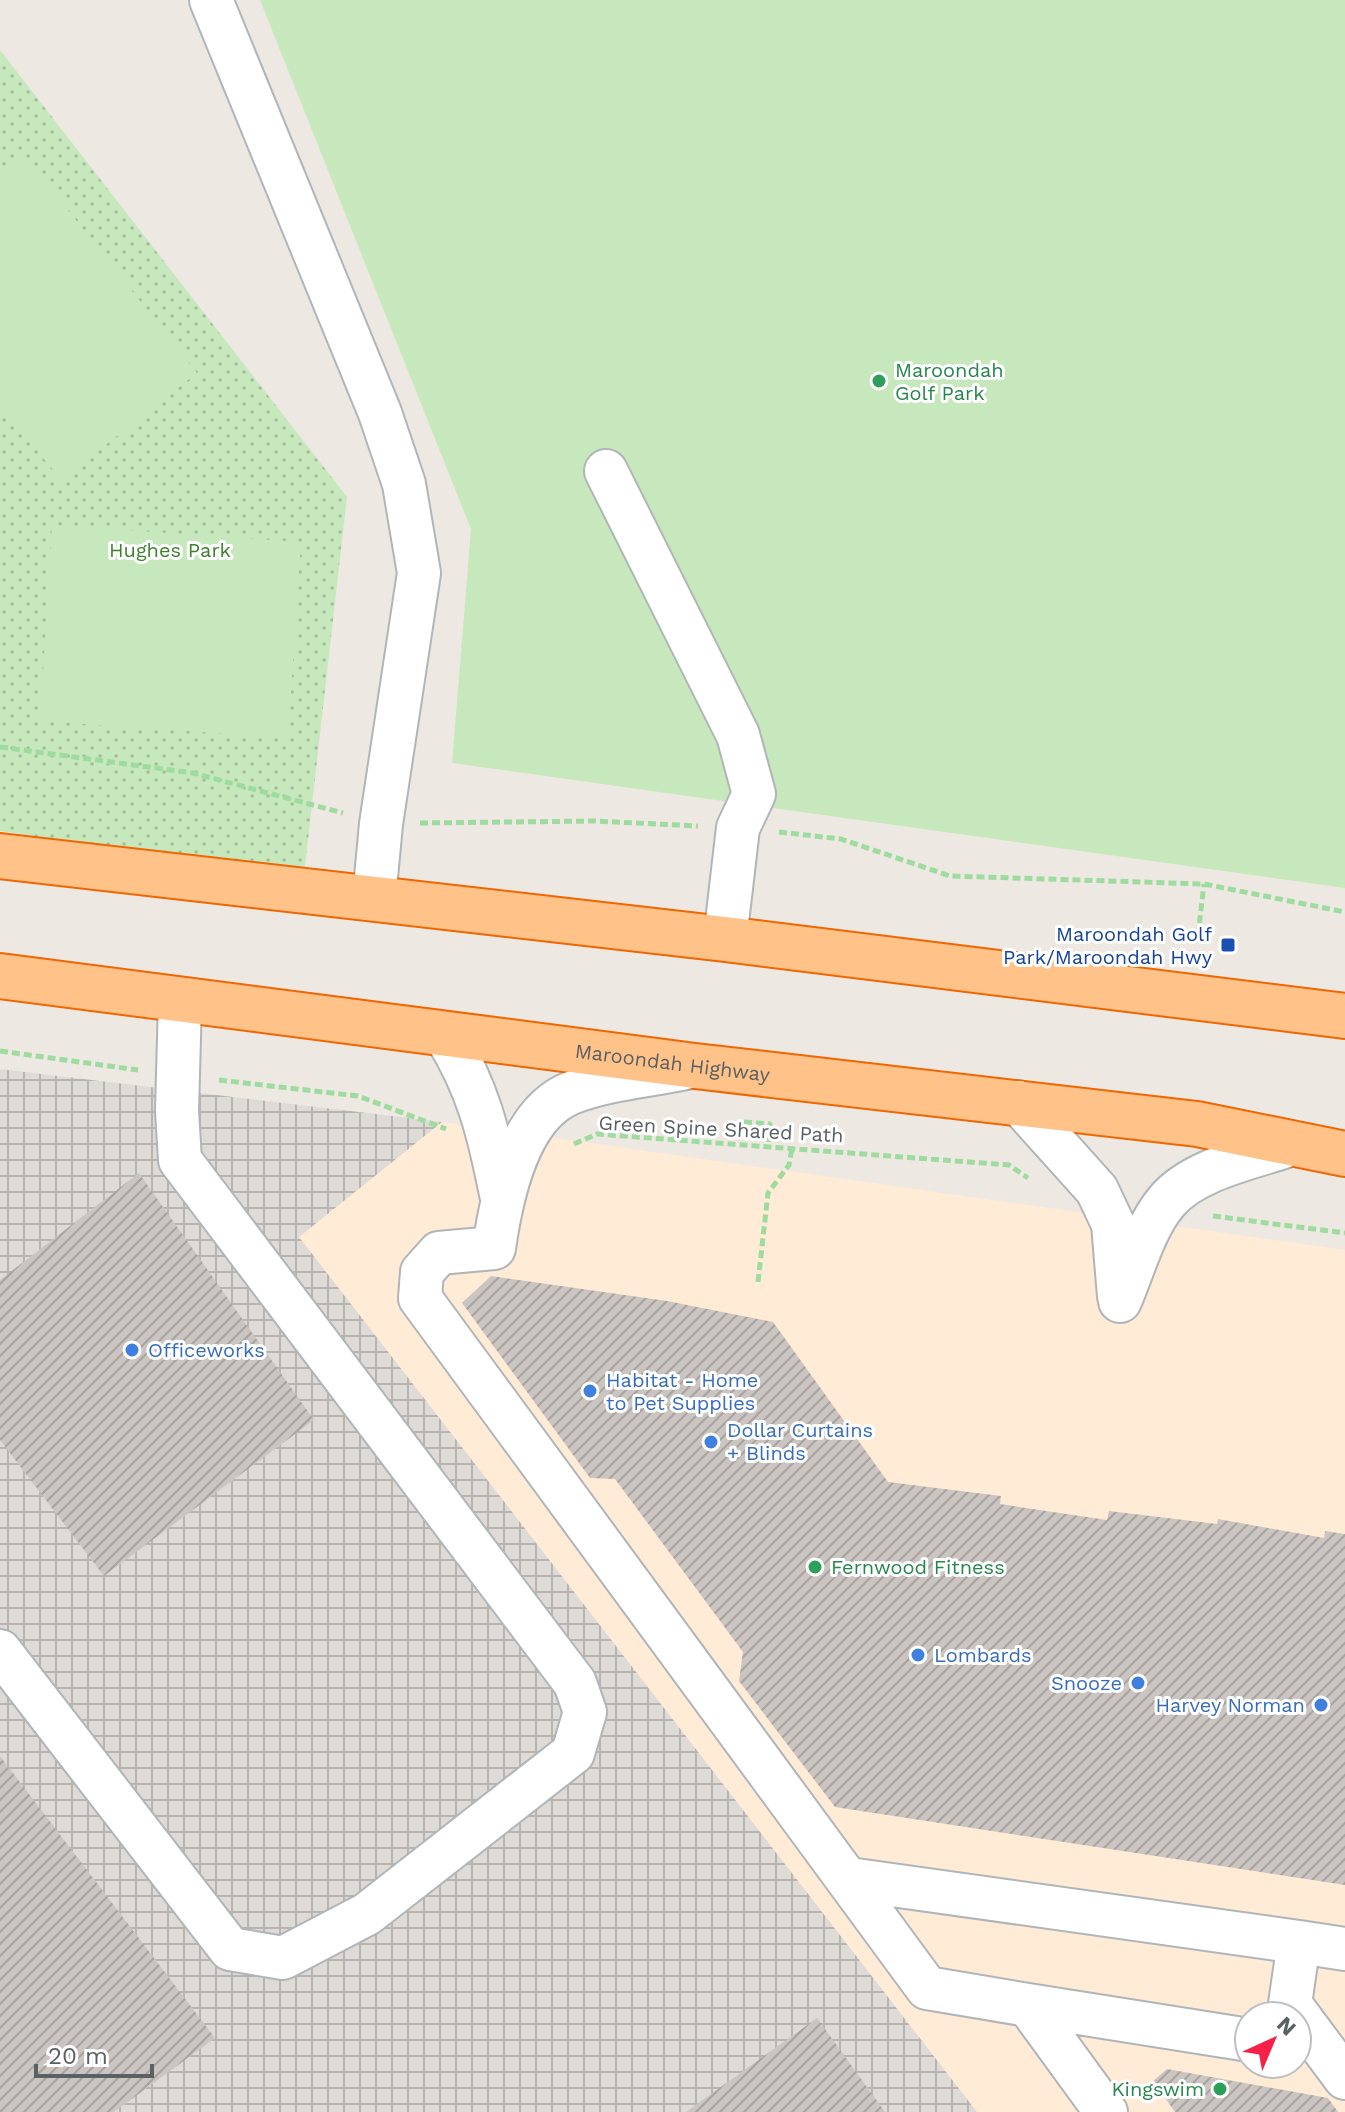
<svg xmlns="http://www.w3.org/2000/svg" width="1345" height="2112" viewBox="0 0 1345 2112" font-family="'Work Sans',sans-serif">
	<defs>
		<pattern id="industrial-grid" width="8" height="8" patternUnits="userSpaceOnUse" patternTransform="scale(2)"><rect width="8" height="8" fill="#dedad6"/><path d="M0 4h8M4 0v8" fill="none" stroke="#b7b4b1"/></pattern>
		<pattern id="park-dots" width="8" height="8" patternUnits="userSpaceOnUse" patternTransform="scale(2)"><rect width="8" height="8" fill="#c7e8bc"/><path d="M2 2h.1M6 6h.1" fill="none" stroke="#a5bf9c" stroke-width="1.8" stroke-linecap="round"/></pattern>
		<pattern id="building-hatch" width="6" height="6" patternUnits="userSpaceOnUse" patternTransform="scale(2)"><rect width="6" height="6" fill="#cbc5c1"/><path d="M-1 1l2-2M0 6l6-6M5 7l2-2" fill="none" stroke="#a8a3a0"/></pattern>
	</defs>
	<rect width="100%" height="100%" fill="#eee8e2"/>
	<path fill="#ffebd6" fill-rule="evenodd" d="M 442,1122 L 1345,1250 L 1345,2112 L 977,2112 L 299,1237 ZM 1249,2016 L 1297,2016 L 1297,2064 L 1249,2064 Z"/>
	<path fill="url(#industrial-grid)" d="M 0,1069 L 442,1122 L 299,1237 L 977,2112 L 0,2112 Z"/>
	<path fill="url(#park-dots)" d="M 0,50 L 347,497 L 304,875 L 0,831 Z"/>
	<path fill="#c7e8bc" d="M 260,0 L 1345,0 L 1345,888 L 452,763 L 471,529 Z
		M 22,152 L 197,373 L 61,480 L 0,404 L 0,169 Z
		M 52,525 L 301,542 L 288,738 L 40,721 Z"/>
	<path fill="url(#building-hatch)" d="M 139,1173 L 314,1420 L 104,1576 L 0,1440 L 0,1280 Z
		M 491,1276 L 667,1301 L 773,1322 L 888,1482 L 1001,1496 L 1000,1504 L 1107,1520 L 1109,1511 L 1217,1524 L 1218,1519 L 1324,1538 L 1325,1531 L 1345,1534 L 1345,1885 L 835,1807 L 739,1681 L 743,1652 L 615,1479 L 590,1478 L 462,1303 Z
		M 0,1756 L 215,2038 L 114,2112 L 0,2112 Z
		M 817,2018 L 885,2112 L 686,2112 Z
		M 1167,2069 L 1328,2098 L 1338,2112 L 1175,2112 L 1153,2081 Z"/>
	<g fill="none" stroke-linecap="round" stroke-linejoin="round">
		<g stroke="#b0b5b8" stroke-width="46">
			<path id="minor" d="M 211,0 L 380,413 L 404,484 L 419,573 L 381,824 L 374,899
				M 606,471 L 738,735 L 754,794 L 738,828 L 725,939
				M 445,1035 C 478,1087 489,1134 501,1194
				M 686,1068 C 649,1076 606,1079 571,1093 C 518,1114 501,1199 494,1248 L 439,1253 L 422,1272 L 420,1298 L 927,1988 L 1028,2005 L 1106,2112
				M 1018,1102 L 1097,1190 L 1113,1224 L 1119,1296
				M 1120,1301 C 1134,1269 1144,1228 1167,1201 C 1194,1169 1252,1158 1290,1145
				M 0,1651 L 230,1949 L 283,1958 L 367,1914 L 573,1753 L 585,1712 L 575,1683 L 180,1160 L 177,1111 L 180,1001
				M 849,1879 L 1299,1942 L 1290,2004 L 1345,2078
				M 1299,1942 L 1345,1949
				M 1028,2005 L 1249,2040"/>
		</g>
		<g stroke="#f06600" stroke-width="48">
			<g id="highway">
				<path d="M 0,856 L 725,939 L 1345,1016"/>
				<path id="s1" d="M 0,976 L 695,1066 L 1197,1124 L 1345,1154"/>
			</g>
		</g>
		<path stroke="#9edb9e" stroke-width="5" stroke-dasharray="8 4" stroke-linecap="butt" d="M 0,747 L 193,773 L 343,813
			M 420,823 L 595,821 L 698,826
			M 779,832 L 841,839 L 950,876 L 1204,884 L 1345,912
			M 1198,935 L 1204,884
			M 0,1051 L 138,1070
			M 219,1080 L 358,1096 L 446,1129
			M 744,1122 L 770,1124 L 769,1147
			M 574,1144 L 597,1134 L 1009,1165 L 1028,1178
			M 1213,1216 L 1345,1233
			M 758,1282 L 768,1193 L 789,1165 L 792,1148"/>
		<use href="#minor" stroke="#fff" stroke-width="42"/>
		<use href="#highway" stroke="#ffc288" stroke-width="44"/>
	</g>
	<g fill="#2e9e5b" stroke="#fff" stroke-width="3">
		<circle cx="879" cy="381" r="8"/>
		<circle cx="815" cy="1567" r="8"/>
		<circle cx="1220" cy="2089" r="8"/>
	</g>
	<rect fill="#1a4fb4" stroke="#fff" stroke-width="3" x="1220" y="937" width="16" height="16" rx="4"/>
	<g fill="#3f7fe0" stroke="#fff" stroke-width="3">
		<circle cx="132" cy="1350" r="8"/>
		<circle cx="590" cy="1391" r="8"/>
		<circle cx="711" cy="1442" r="8"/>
		<circle cx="918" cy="1655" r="8"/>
		<circle cx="1138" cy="1683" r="8"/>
		<circle cx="1321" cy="1705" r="8"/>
	</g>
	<g text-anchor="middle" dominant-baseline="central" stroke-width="6" stroke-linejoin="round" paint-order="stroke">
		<g font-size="20" fill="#27864d" stroke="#fff" text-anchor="start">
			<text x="895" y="370">Maroondah<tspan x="895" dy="23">Golf Park</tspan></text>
			<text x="831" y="1567">Fernwood Fitness</text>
			<text x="1204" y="2089" text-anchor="end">Kingswim</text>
		</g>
		<g font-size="20" fill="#3f802d" stroke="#fff">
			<text x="170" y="550">Hughes Park</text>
		</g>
		<g font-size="20" fill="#164399" stroke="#fff" text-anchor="end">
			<text x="1212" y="934">Maroondah Golf<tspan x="1212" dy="23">Park/Maroondah Hwy</tspan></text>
		</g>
		<g font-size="20" fill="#5a6164" stroke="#fff">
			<text stroke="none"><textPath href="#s1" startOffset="678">Maroondah Highway</textPath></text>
			<text transform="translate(721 1129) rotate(3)">Green Spine Shared Path</text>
		</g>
		<g font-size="20" fill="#366cbe" stroke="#fff" text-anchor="start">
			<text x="148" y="1350">Officeworks</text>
			<text x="606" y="1380">Habitat - Home<tspan x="606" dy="23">to Pet Supplies</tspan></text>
			<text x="727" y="1430">Dollar Curtains<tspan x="727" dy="23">+ Blinds</tspan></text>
			<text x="934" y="1655">Lombards</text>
			<text x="1122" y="1683" text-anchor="end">Snooze</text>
			<text x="1305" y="1705" text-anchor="end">Harvey Norman</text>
		</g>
	</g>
	<g transform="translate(1273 2040) rotate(44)"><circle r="38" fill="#ffffff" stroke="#bdc0c1" stroke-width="2"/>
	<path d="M0-6L14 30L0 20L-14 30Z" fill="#f52148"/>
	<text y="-12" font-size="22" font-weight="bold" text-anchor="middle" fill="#5a6164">N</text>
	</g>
	<path d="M36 2064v12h116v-12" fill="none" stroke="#5a6164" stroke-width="4"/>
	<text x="48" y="2064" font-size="24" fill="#5a6164" stroke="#ffffff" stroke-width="6" paint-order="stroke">20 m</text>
</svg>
